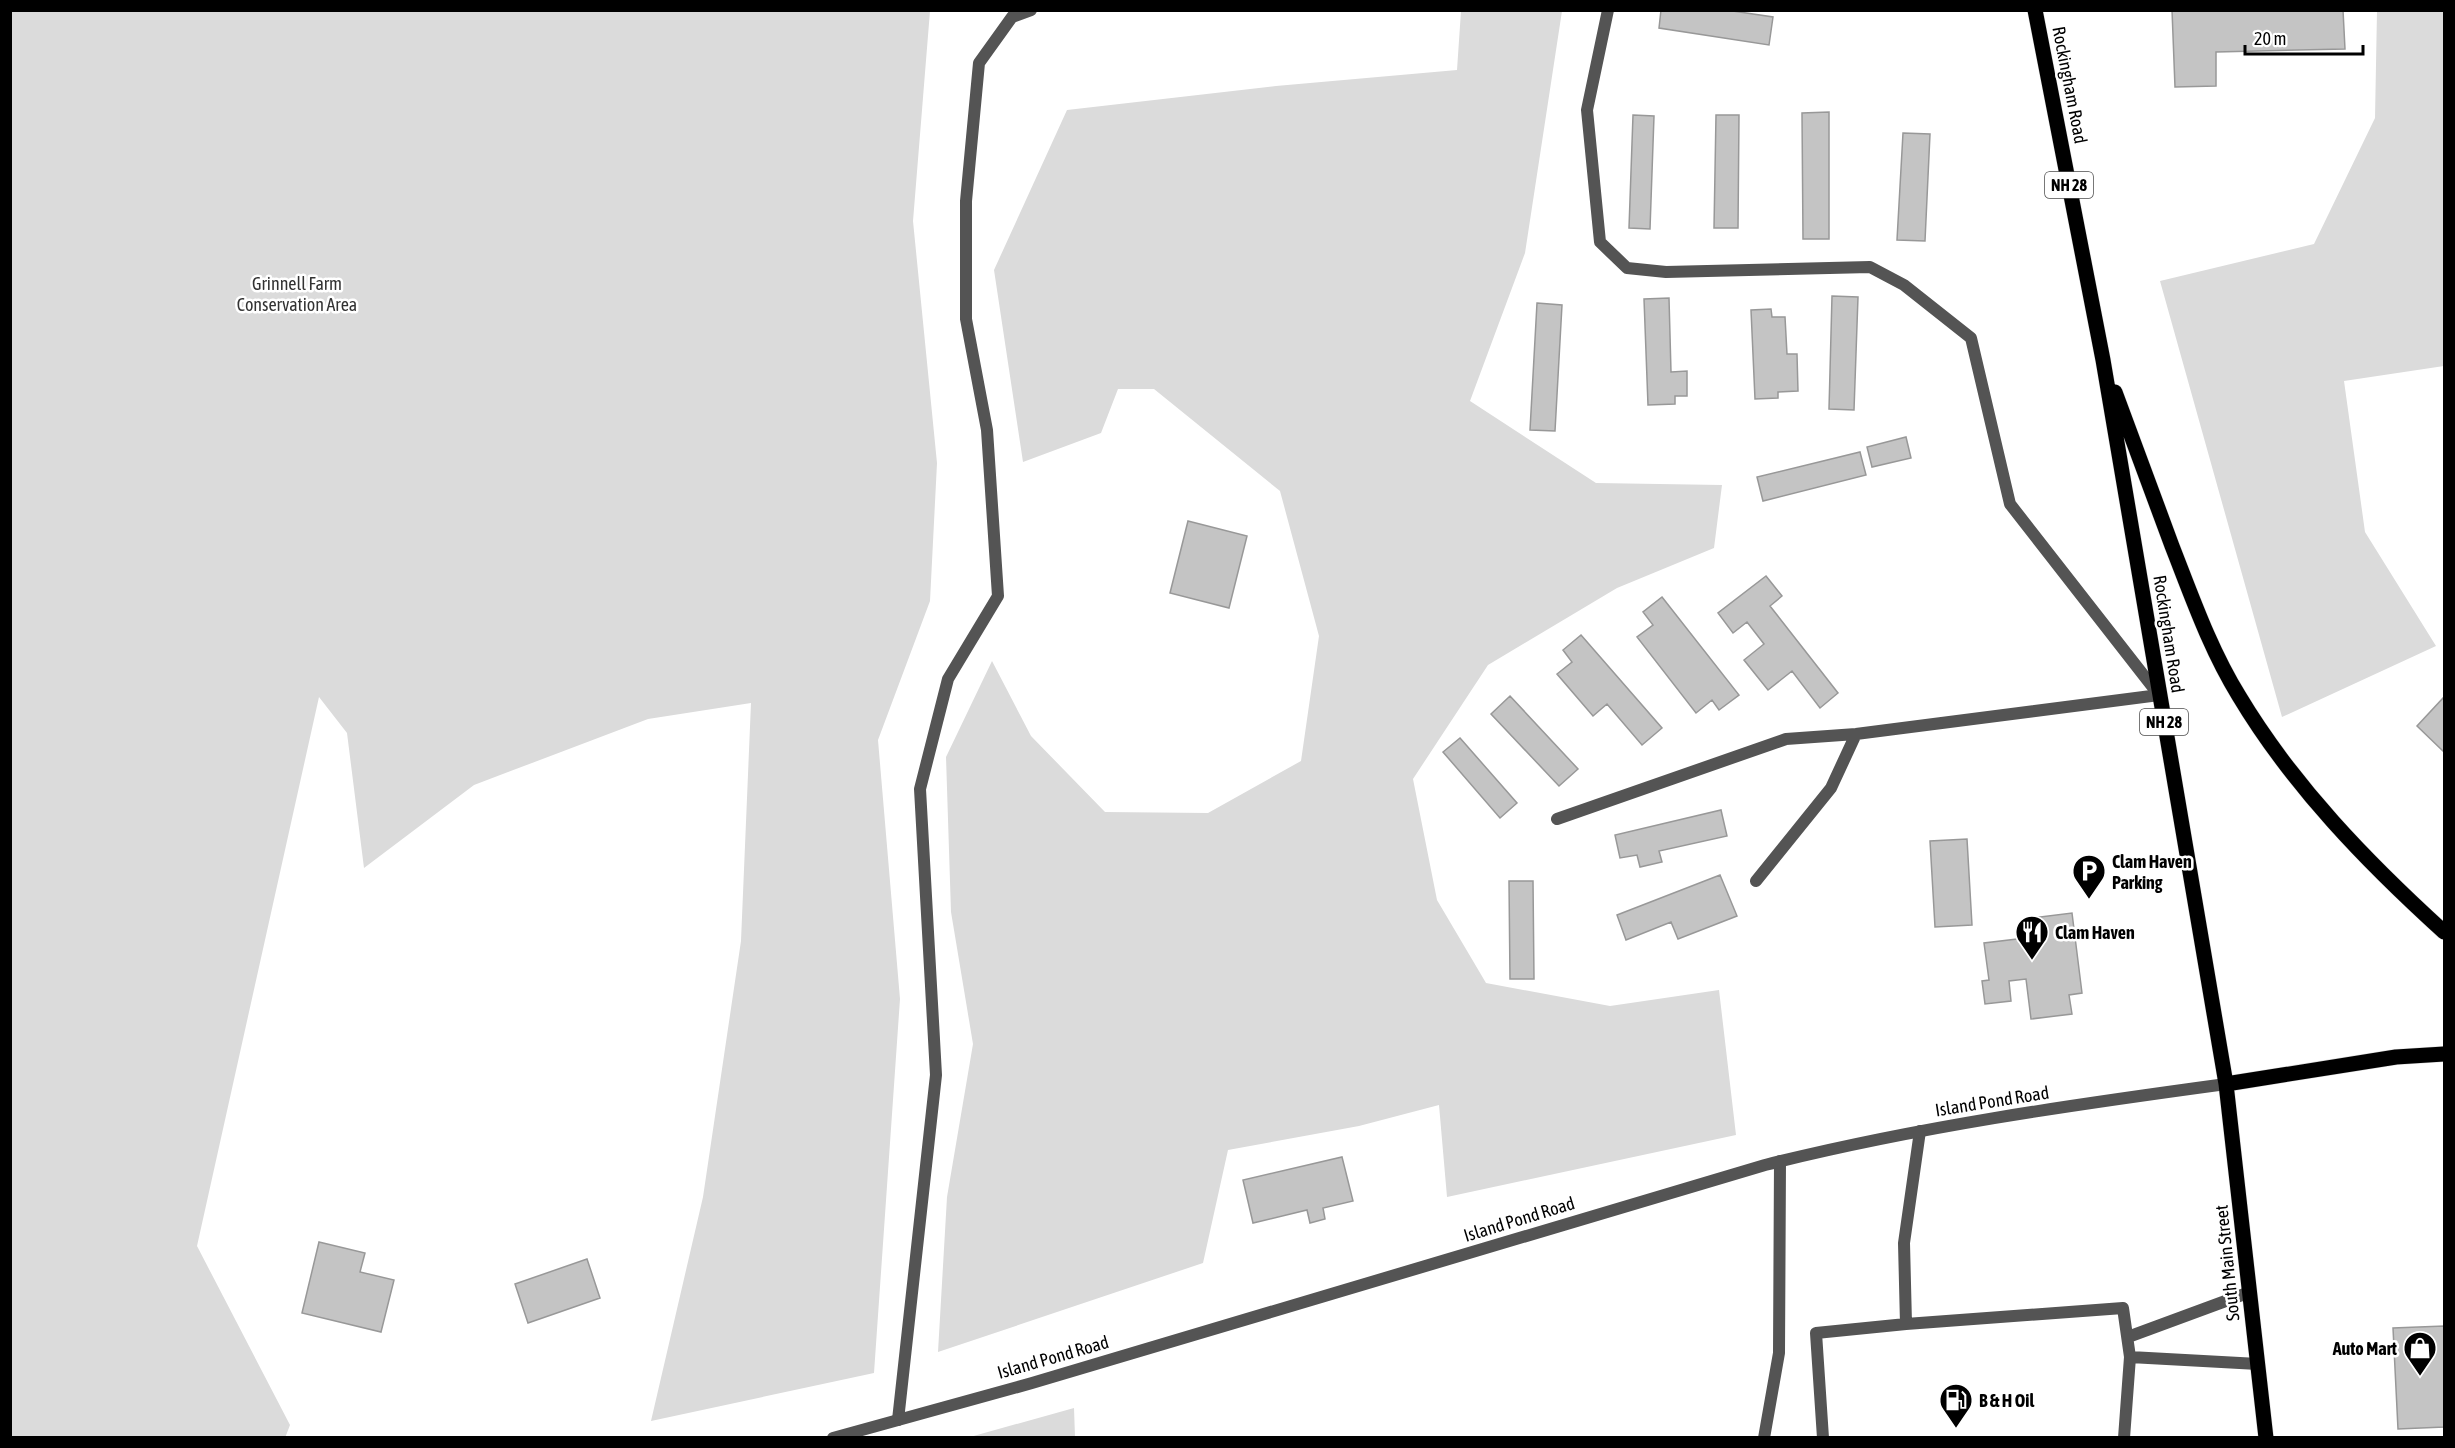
<svg xmlns="http://www.w3.org/2000/svg" width="2455" height="1448" viewBox="0 0 2455 1448" font-family="'Asap Condensed',sans-serif">
	<rect width="100%" height="100%" fill="#fff"/>
	<path fill="#dbdbdb" d="M 10,11 L 930,11 L 913,221 L 937,463 L 930,601 L 878,740 L 900,999 L 874,1373 L 651,1421 L 703,1197 L 741,941 L 751,703 L 648,719 L 474,785 L 364,868 L 347,733 L 319,697 L 197,1246 L 290,1425 L 285,1438 L 11,1437 Z
		M 1461,11 L 1562,11 L 1525,253 L 1470,401 L 1596,483 L 1722,485 L 1714,548 L 1617,588 L 1488,665 L 1413,779 L 1437,900 L 1486,983 L 1610,1006 L 1719,990 L 1736,1135 L 1447,1197 L 1439,1105 L 1359,1126 L 1228,1150 L 1203,1263 L 938,1352 L 947,1197 L 973,1044 L 951,912 L 946,757 L 992,661 L 1031,736 L 1105,812 L 1208,813 L 1301,761 L 1319,636 L 1280,491 L 1154,389 L 1118,389 L 1101,433 L 1023,462 L 994,270 L 1067,110 L 1276,86 L 1457,70 Z
		M 2377,11 L 2444,11 L 2444,366 L 2344,381 L 2365,532 L 2436,646 L 2282,717 L 2160,281 L 2314,244 L 2375,118 Z
		M 1074,1408 L 1075,1437 L 970,1437 Z"/>
	<path fill="#c4c4c4" stroke="#989898" stroke-width="1.5" d="M 1661,10 L 1726,10 L 1773,17 L 1769,45 L 1659,28 Z
		M 2172,10 L 2343,10 L 2345,49 L 2216,52 L 2216,86 L 2175,87 Z
		M 1829,112 L 1829,239 L 1803,239 L 1802,113 Z
		M 1633,115 L 1654,116 L 1650,229 L 1629,228 Z
		M 1716,115 L 1739,115 L 1738,228 L 1714,228 Z
		M 1903,133 L 1930,134 L 1925,241 L 1897,240 Z
		M 1832,296 L 1858,297 L 1854,410 L 1829,409 Z
		M 1669,298 L 1671,372 L 1687,371 L 1687,396 L 1675,396 L 1675,404 L 1648,405 L 1644,299 Z
		M 1537,303 L 1562,305 L 1555,431 L 1530,430 Z
		M 1771,309 L 1772,317 L 1785,317 L 1787,354 L 1797,354 L 1798,391 L 1778,392 L 1778,398 L 1755,399 L 1751,310 Z
		M 1906,437 L 1911,458 L 1872,467 L 1867,447 Z
		M 1860,452 L 1866,475 L 1763,501 L 1757,477 Z
		M 1188,521 L 1247,536 L 1229,608 L 1170,593 Z
		M 1766,576 L 1782,596 L 1770,606 L 1838,693 L 1820,708 L 1792,671 L 1768,690 L 1744,660 L 1764,644 L 1747,622 L 1733,633 L 1718,613 Z
		M 1662,597 L 1739,695 L 1719,710 L 1712,700 L 1696,713 L 1637,637 L 1653,625 L 1643,612 Z
		M 1581,635 L 1662,728 L 1642,745 L 1607,704 L 1593,716 L 1557,674 L 1572,662 L 1563,650 Z
		M 1510,696 L 1578,769 L 1559,786 L 1491,714 Z
		M 2444,697 L 2444,752 L 2417,726 Z
		M 1460,738 L 1517,803 L 1500,818 L 1443,752 Z
		M 1721,810 L 1727,836 L 1659,851 L 1662,862 L 1640,867 L 1637,855 L 1620,858 L 1615,835 Z
		M 1967,839 L 1972,925 L 1935,927 L 1930,841 Z
		M 1720,875 L 1737,916 L 1678,939 L 1671,922 L 1626,940 L 1617,915 Z
		M 1509,881 L 1533,881 L 1534,979 L 1510,979 Z
		M 2072,913 L 2082,993 L 2069,995 L 2072,1014 L 2031,1019 L 2026,979 L 2009,981 L 2011,1001 L 1985,1004 L 1982,981 L 1989,980 L 1984,943 L 2034,937 L 2032,918 Z
		M 1342,1157 L 1353,1201 L 1323,1208 L 1325,1219 L 1310,1223 L 1307,1210 L 1253,1223 L 1243,1180 Z
		M 319,1242 L 365,1253 L 360,1272 L 394,1280 L 381,1332 L 302,1313 Z
		M 587,1259 L 600,1298 L 528,1323 L 515,1284 Z
		M 2444,1326 L 2444,1427 L 2398,1429 L 2393,1328 Z"/>
	<g fill="none" stroke-linecap="round" stroke-linejoin="round">
		<g stroke="#dbdbdb" stroke-width="16">
			<path id="primary" d="M 2035,10 L 2103,360 L 2226,1084 L 2266,1438
				M 2115,392 C 2134,444 2153,495 2172,546 C 2192,597 2210,649 2239,696 C 2293,786 2367,862 2444,932
				M 2226,1084 L 2396,1057 L 2444,1054"/>
		</g>
		<path stroke="#545454" stroke-width="12" d="M 1557,819 L 1786,739 L 1856,734 L 2159,695 L 2010,504 L 1971,338 L 1904,285 L 1870,267 L 1666,272 L 1627,268 L 1600,242 L 1587,110 L 1608,10
			M 1756,881 L 1831,788 L 1856,734
			M 1920,1131 L 1904,1243 L 1906,1324 L 2123,1308 L 2130,1357 L 2124,1438
			M 2128,1337 L 2250,1292
			M 2130,1357 L 2258,1364
			M 898,1420 L 936,1075 L 920,789 L 948,679 L 998,596 L 987,430 L 966,319 L 966,201 L 979,63 L 1012,17 L 1031,10
			M 1764,1438 L 1779,1353 L 1780,1161
			M 1823,1438 L 1816,1333 L 1906,1324"/>
		<path stroke="#545454" stroke-width="12" d="M 833,1438 L 1032,1383 L 1765,1165 C 1916,1127 2071,1105 2226,1084"/>
		<use href="#primary" stroke="#000" stroke-width="15"/>
	</g>
	<defs>
		<g id="parking-pin" transform="scale(1.725)"><path d="M0 17L-7.5 6A9.5 9.5 0 1 1 7.5 6Z" fill="#000" stroke="#fff"/><path d="M-3.5-5.5H1a3.5 3.5 0 0 1 0 7H-1V5.5H-3.5ZM-1-3.4V-.6H.8a1.4 1.4 0 0 0 0-2.8Z" fill="#fff"/></g>
		<g id="restaurant-pin" transform="scale(1.725)"><path d="M0 17L-7.5 6A9.5 9.5 0 1 1 7.5 6Z" fill="#000" stroke="#fff"/><path d="M-5-6h1v4h1v-4h1v4h1v-4h1v5L-1.5 .5V6h-2V.5L-5-1ZM5-6V6H3V1.5H1.5Q1.5-4 5-6Z" fill="#fff"/></g>
		<g id="shop-pin" transform="scale(1.725)"><path d="M0 17L-7.5 6A9.5 9.5 0 1 1 7.5 6Z" fill="#000" stroke="#fff"/><path d="M-5-2.5h2.3a2.7 3.5 0 0 1 5.4 0H5L5.5 6h-11ZM-1.5-2.5h3a1.5 2.3 0 0 0-3 0Z" fill="#fff"/></g>
		<g id="fuel-pin" transform="scale(1.725)"><path d="M0 17L-7.5 6A9.5 9.5 0 1 1 7.5 6Z" fill="#000" stroke="#fff"/><path d="M-5.5-6h7V0h2V4h1.3V-2.5L3-4.5l.8-.8L6-3V5H2.5V1h-1V6h-7ZM-4.2-4.7v3.2H.2V-4.7Z" fill="#fff"/></g>
	</defs>
	<g fill-rule="evenodd">
		<use href="#parking-pin" x="2089" y="871"/>
		<use href="#restaurant-pin" x="2032" y="932"/>
		<use href="#shop-pin" x="2420" y="1348"/>
		<use href="#fuel-pin" x="1956" y="1400"/>
	</g>
	<g text-anchor="middle" dominant-baseline="central" stroke-width="5" stroke-linejoin="round" paint-order="stroke">
		<g fill="#fff" stroke="#4c4c4c" stroke-width="1.5">
			<rect x="2045" y="172" width="48" height="26" rx="4.5"/>
			<rect x="2140" y="709" width="48" height="26" rx="4.5"/>
		</g>
		<g font-size="16" font-weight="bold" fill="#000">
			<text x="2069" y="185">NH 28</text>
			<text x="2164" y="722">NH 28</text>
		</g>
		<g font-size="18" fill="#000" stroke="#fff">
			<text transform="translate(2070 85) rotate(79)">Rockingham Road</text>
			<text transform="translate(2169 634) rotate(81)">Rockingham Road</text>
			<text transform="translate(1992 1101) rotate(-9)">Island Pond Road</text>
			<text transform="translate(1519 1219) rotate(-17)">Island Pond Road</text>
			<text transform="translate(2227 1263) rotate(-96)">South Main Street</text>
			<text transform="translate(1053 1357) rotate(-16)">Island Pond Road</text>
		</g>
		<g font-size="18" fill="#323232" stroke="#fff">
			<text x="297" y="283">Grinnell Farm<tspan x="297" dy="21">Conservation Area</tspan></text>
		</g>
		<g font-size="18" font-weight="bold" fill="#000" stroke="#fff" text-anchor="start">
			<text x="2112" y="861">Clam Haven<tspan x="2112" dy="21">Parking</tspan></text>
			<text x="2055" y="932">Clam Haven</text>
			<text x="2397" y="1348" text-anchor="end">Auto Mart</text>
			<text x="1979" y="1400">B &amp; H Oil</text>
		</g>
	</g>
	<rect width="2455" height="1448" fill="none" stroke="#000000" stroke-width="24"/>
	<path d="M2245 45v9h118v-9" fill="none" stroke="#000000" stroke-width="3"/>
	<text x="2254" y="45" font-size="18" fill="#000000" stroke="#ffffff" stroke-width="4.5" paint-order="stroke">20 m</text>
</svg>
